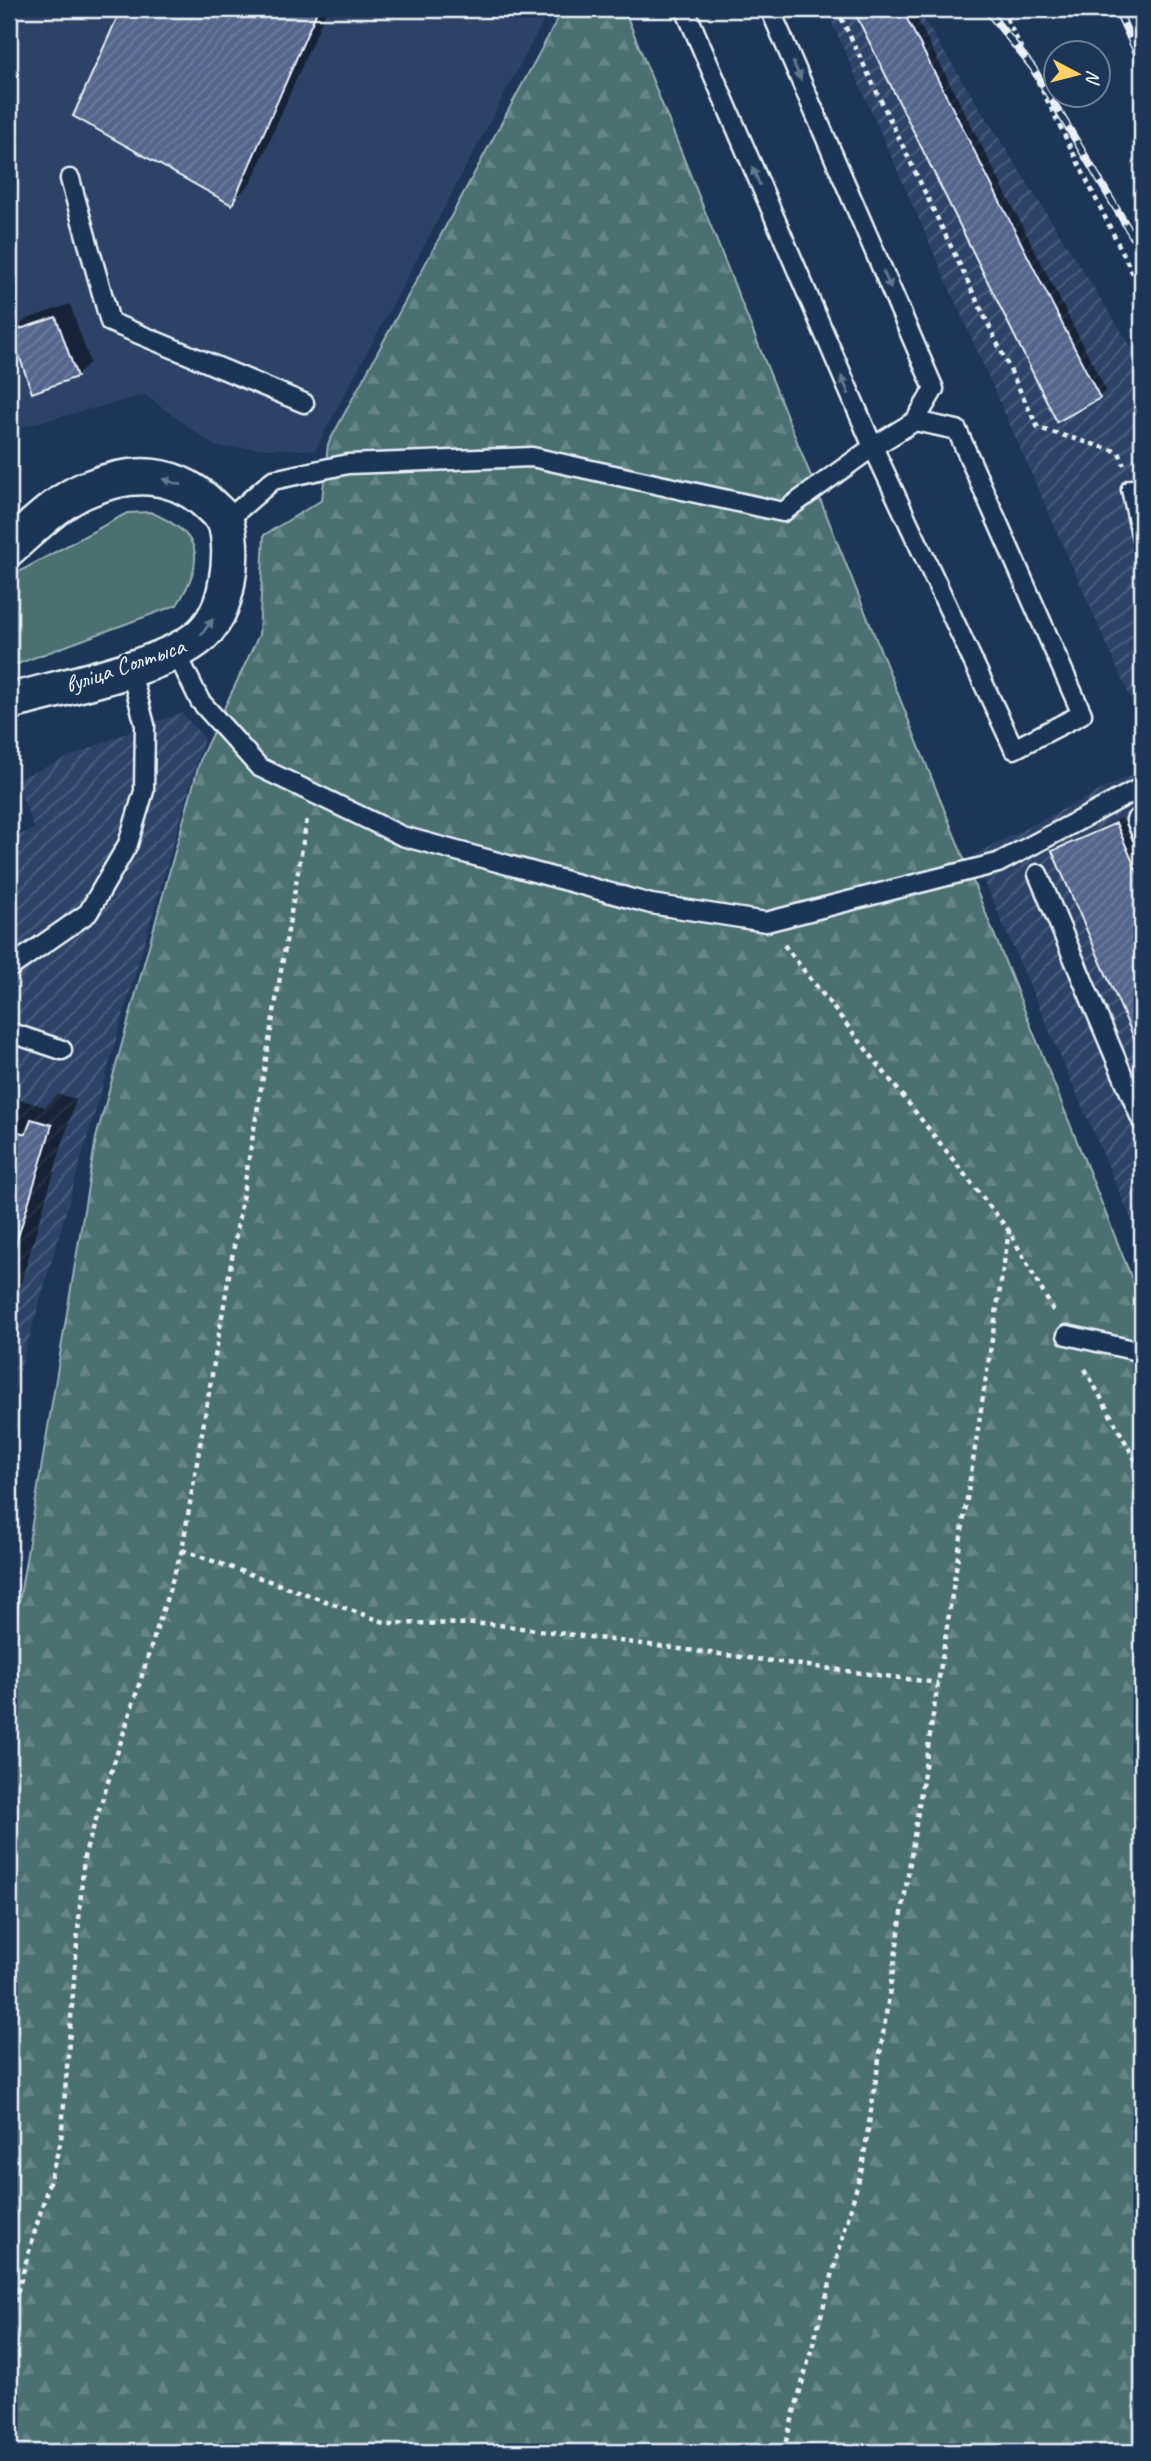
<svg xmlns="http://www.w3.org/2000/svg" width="1151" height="2461" viewBox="0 0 1151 2461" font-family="Caveat,sans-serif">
	<defs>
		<pattern id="industrial-furrows" width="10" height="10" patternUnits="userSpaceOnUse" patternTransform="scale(1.75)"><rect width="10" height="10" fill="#2e4367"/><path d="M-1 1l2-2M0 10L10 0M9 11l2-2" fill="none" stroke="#4c5f7e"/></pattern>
		<pattern id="forest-firs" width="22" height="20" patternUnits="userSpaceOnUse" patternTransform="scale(1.75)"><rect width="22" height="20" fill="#4b7072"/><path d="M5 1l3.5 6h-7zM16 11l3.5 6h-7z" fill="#658587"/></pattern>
		<pattern id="building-hatch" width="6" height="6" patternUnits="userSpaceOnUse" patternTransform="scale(1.75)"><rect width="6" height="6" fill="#54658c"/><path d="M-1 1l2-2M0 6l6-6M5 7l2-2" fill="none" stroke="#6d7c9d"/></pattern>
	</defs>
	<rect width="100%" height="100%" fill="#1d3557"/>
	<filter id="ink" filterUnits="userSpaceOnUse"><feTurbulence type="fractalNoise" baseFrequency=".0143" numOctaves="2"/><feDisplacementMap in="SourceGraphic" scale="14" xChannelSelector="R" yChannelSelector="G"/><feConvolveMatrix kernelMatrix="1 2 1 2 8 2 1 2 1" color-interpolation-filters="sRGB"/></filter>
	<g filter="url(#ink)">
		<path fill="#2e4367" d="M 9,9 L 550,9 L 315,450 L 216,447 L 145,395 L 9,430 Z"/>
		<path fill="url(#industrial-furrows)" d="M 826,9 L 917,9 L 1142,364 L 1142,724 Z
			M 182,713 L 204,738 L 9,1407 L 9,839 L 35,829 L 15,780 L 145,725 Z
			M 1142,769 L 1142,1244 L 973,855 Z"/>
		<path fill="#4b7072" stroke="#9ab0b5" stroke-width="2" d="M 150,512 C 203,534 206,559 177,605 L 9,667 L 9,577 L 127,513 Z"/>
		<path fill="url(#forest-firs)" stroke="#9ab0b5" stroke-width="2" d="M 567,9 L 624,9 L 1142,1304 L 1142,2452 L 9,2452 L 9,1662 L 96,1138 L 201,757 L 259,635 L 264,535 L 322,500 L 328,444 L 562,11 Z"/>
		<path fill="#0007" d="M 122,9 L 327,9 L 251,183 L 231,203 L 75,116 Z
			M 855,9 L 912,9 L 1106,390 L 1099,397 L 1057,419 Z
			M 70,304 L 90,362 L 76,376 L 13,333 L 27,319 Z
			M 1122,818 L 1142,863 L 1142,1052 L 1054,852 L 1060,846 Z
			M 58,1094 L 76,1099 L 9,1322 L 9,1096 L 45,1107 Z"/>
		<path fill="url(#building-hatch)" stroke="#e8f1f8" stroke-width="2" d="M 121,9 L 318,9 L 232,205 L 73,116 Z
			M 853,9 L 902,9 L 1100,398 L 1057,422 Z
			M 56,317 L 77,377 L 32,393 L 11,332 Z
			M 1116,823 L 1142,883 L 1142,1056 L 1052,851 Z
			M 31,1119 L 52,1125 L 9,1267 L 9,1129 L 26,1134 Z"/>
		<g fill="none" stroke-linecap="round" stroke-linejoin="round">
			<g stroke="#e8f1f8" stroke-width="23">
				<path id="lane" d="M 770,9 L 934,389 L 915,421
					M 70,179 L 110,322 L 304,403
					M 915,421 L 957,430 L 1082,714 L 1014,749 L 873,447 Z
					M 1131,489 L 1142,539
					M 226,521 L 273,480 L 348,464 L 532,457 L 783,512 L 873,447 L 685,9
					M 176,652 L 200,701 L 259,767 L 402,836 L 651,904 L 766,922 L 998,863 L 1142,787
					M 1136,820 L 1142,835
					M 1038,874 L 1142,1121
					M 9,968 L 88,913 L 128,844 L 144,791 L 145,725 L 130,668
					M 9,1032 L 62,1050
					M 1067,1335 L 1142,1352"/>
			</g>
			<g stroke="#e8f1f8" stroke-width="40">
				<path id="street" d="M 9,548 C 33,527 60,499 90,488 C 135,470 177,472 212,507 C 217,512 224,517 226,523 C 231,541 230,564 227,581 C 224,603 214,627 195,640 C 156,669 58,688 9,702"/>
			</g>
			<path stroke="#e8f1f8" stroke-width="4.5" stroke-dasharray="5 5" stroke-linecap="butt" d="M 837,9 L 1038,428 L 1119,452 L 1124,465
				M 1002,9 L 1142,292
				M 9,437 L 17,434
				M 1136,464 L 1142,429
				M 784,945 L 1009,1231 L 1054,1312
				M 1085,1369 L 1142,1472
				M 182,1550 L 387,1623 L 491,1624 L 938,1683
				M 9,2321 L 61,2141 L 84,1857 L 182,1550 L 307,819
				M 783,2452 L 862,2168 L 1009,1231"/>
			<use href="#lane" stroke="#1d3557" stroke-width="18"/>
			<use href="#street" stroke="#1d3557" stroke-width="35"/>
			<g stroke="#e8f1f8" stroke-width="8">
				<path id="rail" d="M 986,9 L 1033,68 L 1142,252
					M 1117,9 L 1142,64"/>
			</g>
			<use href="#rail" stroke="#1d3557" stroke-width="5" stroke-dasharray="16" stroke-linecap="butt"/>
		</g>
		<defs><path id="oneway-solid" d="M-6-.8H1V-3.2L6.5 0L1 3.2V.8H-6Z" transform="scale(1.75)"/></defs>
		<g fill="#64778f">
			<use href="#oneway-solid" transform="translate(797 71) rotate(67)"/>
			<use href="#oneway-solid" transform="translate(756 176) rotate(-113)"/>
			<use href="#oneway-solid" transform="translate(887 280) rotate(67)"/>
			<use href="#oneway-solid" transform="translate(845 385) rotate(-113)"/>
			<use href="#oneway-solid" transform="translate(172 482) rotate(-163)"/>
			<use href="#oneway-solid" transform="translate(207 627) rotate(-53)"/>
		</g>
	</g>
	<g text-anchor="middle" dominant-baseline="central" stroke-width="5" stroke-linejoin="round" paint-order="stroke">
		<g font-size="24" fill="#e8f1f8" stroke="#1d3557">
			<text transform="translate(125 665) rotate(-19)">вуліца Солтыса</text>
		</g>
	</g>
	<rect width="1151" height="2461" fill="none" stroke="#1d3557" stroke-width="35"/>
	<rect x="18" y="18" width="1116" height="2426" fill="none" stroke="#e8f1f8" stroke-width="2.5" filter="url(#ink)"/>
	<g transform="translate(1077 74) rotate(97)"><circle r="33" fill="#1d3557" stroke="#6e8097" stroke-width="2"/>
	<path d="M0-5L12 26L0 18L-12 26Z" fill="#ffd166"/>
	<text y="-10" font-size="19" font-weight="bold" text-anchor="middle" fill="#e8f1f8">N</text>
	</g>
</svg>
